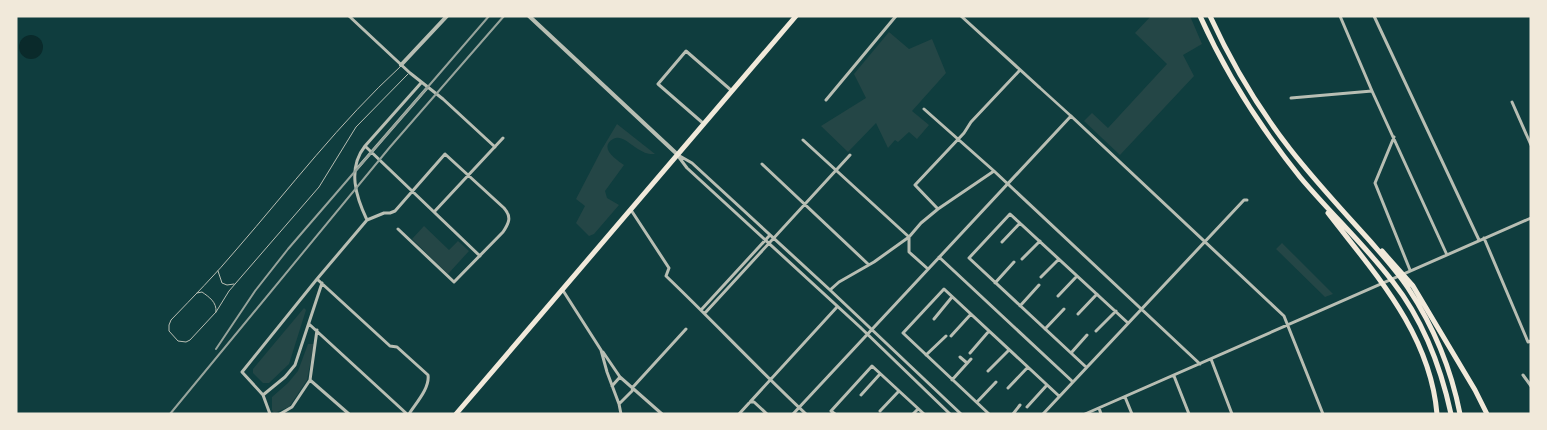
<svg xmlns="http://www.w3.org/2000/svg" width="1547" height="430" viewBox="0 0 1547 430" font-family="'Titillium Web',sans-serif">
	<rect width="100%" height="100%" fill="#0f3d3e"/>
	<path fill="#244646" d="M 1151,16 L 1190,16 L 1202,44 L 1183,55 L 1194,76 L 1120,155 L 1084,121 L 1092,113 L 1108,128 L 1167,64 L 1135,33 Z
		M 889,32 L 909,49 L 932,39 L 946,73 L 912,111 L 929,125 L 917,139 L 909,132 L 898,142 L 895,140 L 888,148 L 876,123 L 848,152 L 821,126 L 866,98 L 854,74 Z
		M 617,124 L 655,154 C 637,156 625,132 613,139 C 598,148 617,160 624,165 L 605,191 L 607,198 L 619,205 L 594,234 L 589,236 L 576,223 L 585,206 L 576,199 L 602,149 Z
		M 424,226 L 449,250 L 458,241 L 469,251 L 448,274 L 412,239 Z
		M 1282,243 L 1333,294 L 1325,297 L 1276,249 Z
		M 304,308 L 306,310 L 289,364 L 269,383 L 263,383 L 253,373 L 253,369 Z
		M 308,344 L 314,344 L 307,380 L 289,407 L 274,413 L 272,410 L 272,397 L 288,383 L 298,371 Z"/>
	<path fill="#0a2a2b" d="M19 47a12 12 0 1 1 24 0a12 12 0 1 1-24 0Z"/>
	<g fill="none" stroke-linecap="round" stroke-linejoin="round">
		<path stroke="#b8beb3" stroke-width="1" d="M 401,66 C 340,122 290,188 236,250 C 216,274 193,297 171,320 L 169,325 L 169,331 L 178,341 L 186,342 L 190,340 L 216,312 L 229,291 L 319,187 L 356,127 L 408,74
			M 218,271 L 222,283 L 227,285 L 234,284
			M 197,293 L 202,292 C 209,297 217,302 216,312"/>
		<path stroke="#b8beb3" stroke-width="2.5" d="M 1039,87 L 1071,116"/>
		<path stroke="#b8beb3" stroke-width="3" d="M 349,16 L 410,73 L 443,99 L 495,147
			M 961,16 L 1039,87
			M 1340,16 L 1372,91 L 1447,255
			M 1374,16 L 1479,240
			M 1291,98 L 1372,91
			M 826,100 L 896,16
			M 1512,102 L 1531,145
			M 924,109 L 994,171 L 1200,364
			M 704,124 L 658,84 L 686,51 L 732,91
			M 1394,137 L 1375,183 L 1410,270
			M 803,140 L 909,237
			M 365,146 L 480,256
			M 678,155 L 692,163 L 830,290 L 961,414
			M 678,156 L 687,168 L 860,327 L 950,414
			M 762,164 L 868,264
			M 355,171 L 427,88
			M 938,209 L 915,185 L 964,133 L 971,122 L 1020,70
			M 631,210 L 669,268 L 666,276 C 713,321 758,369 806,414
			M 434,212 L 503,138
			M 367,220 C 356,197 347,169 365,146 L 421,83
			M 909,238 L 909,252 L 928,269
			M 1484,238 L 1528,342 L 1531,341
			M 1002,242 L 1020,223
			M 939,257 L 1073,382
			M 1022,259 L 1040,241
			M 1041,277 L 1059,259
			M 317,279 L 390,346 L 397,347 L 428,375 C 430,388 416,403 409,414
			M 995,283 L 1014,262
			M 562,289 L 601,350 L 607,372 L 619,404 L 621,414
			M 830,290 L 839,282 L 874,262 L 909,237 L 921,223 L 938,209 L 994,171
			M 1058,296 L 1077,276
			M 1020,306 L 1039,285
			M 701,310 L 770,235
			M 705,313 L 850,155
			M 1078,314 L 1097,294
			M 934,319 L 952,297
			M 309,324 L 407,414
			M 1045,329 L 1064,309
			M 1096,331 L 1116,311
			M 951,336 L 971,314
			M 603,352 L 620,377 L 662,414
			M 970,353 L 989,331
			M 1071,353 L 1087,335
			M 926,355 L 946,336
			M 960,357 L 967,363
			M 1211,359 L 1232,414
			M 1086,367 L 969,258 L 1010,214 L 1128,323
			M 988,371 L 1009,350
			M 1523,375 L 1531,386
			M 1174,376 L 1189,414
			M 310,380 L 349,414
			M 952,380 L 971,359
			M 612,386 L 620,377
			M 1008,388 L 1028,367
			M 263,395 L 285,377 L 295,365 L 322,283
			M 861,395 L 880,374
			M 1125,397 L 1132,414
			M 750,402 L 754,402 L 767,414
			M 977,402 L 996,382
			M 619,404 L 632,391 L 633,387 L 686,329
			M 1027,407 L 1047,385
			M 1099,408 L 1101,414
			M 880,411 L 899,391
			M 270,414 L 263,395 L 242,372 L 317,279 L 367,220 L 384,213 L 390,213 L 395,211 L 445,154 L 504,208 C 512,217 509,223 503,232 L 454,282 L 398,229
			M 280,414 L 292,407 L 310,380 L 317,330
			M 739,414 L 837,307
			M 793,414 L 1071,116 L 1284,316 L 1323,414
			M 835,414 L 831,411 L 872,366 L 924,414
			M 913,414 L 918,409
			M 989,414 L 903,333 L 944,289 L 1059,396
			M 1013,414 L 1020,405
			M 1043,414 L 1244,200 L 1247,200
			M 1085,414 L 1531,218"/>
		<path stroke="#b8beb3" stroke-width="4" d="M 529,16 L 678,155
			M 401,65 L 447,16"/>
		<path stroke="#f1e9da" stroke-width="5" d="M 456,414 L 796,16"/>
		<path stroke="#f1e9da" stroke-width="5" d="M 1200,16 C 1226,74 1260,127 1300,177 C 1330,213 1365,245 1393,282 C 1423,320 1441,368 1451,414
			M 1210,16 C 1232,64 1258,108 1290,149 C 1315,181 1343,211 1370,241 C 1383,256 1397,271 1408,288 C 1434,327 1451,368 1460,414
			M 1328,213 C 1375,274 1430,333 1437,414
			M 1382,251 L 1413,286 L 1475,390 L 1487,414"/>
		<path stroke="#97a49c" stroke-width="2" d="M 216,349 L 255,291 L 288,249 L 489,16
			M 170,414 L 390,147 L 504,16"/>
	</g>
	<rect width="1547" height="430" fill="none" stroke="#f1e9da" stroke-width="35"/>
</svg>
